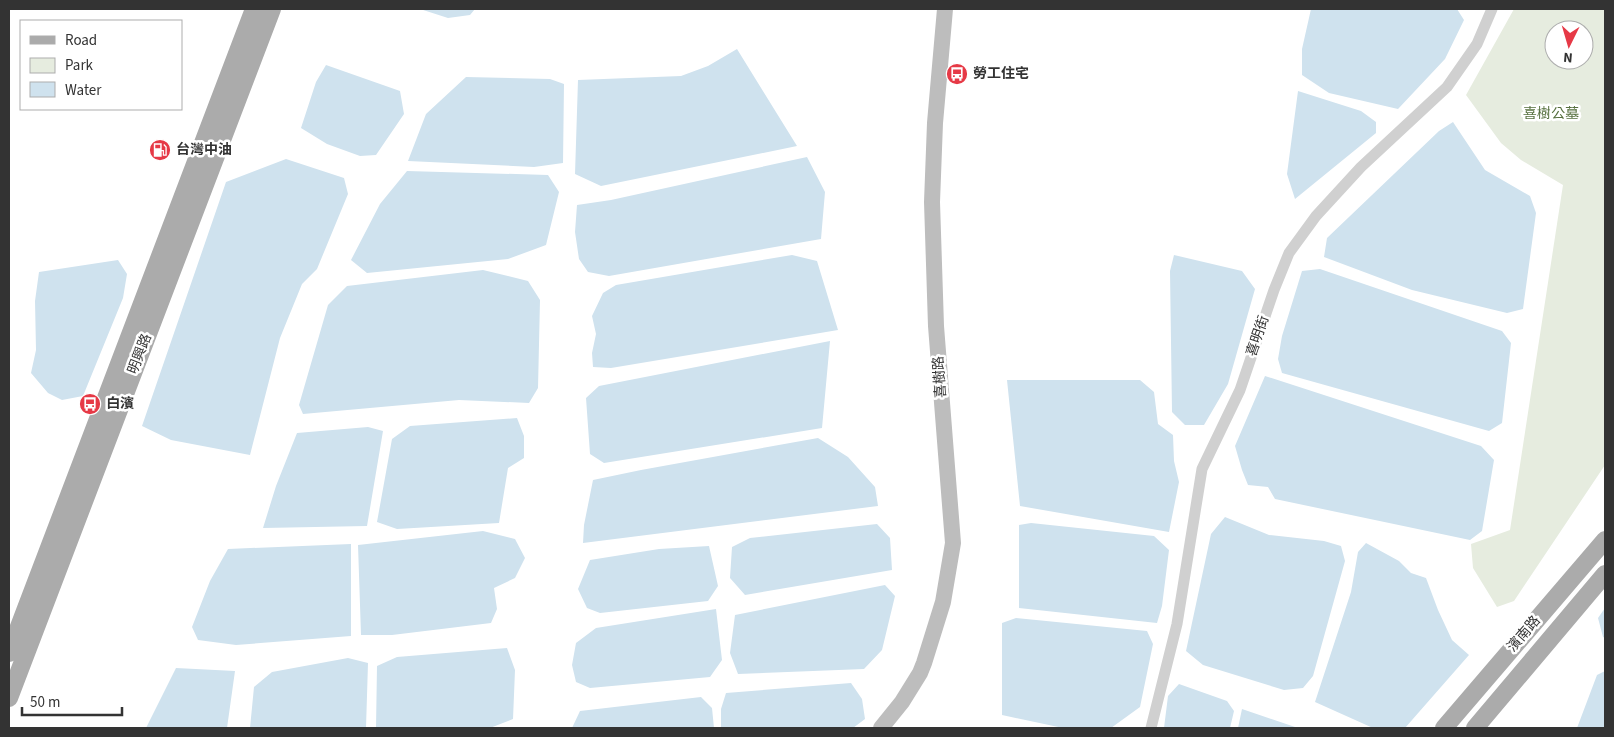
<svg xmlns="http://www.w3.org/2000/svg" width="1614" height="737" viewBox="0 0 1614 737" font-family="'Source Sans 3','Noto Sans TC',sans-serif">
	<rect width="100%" height="100%" fill="#fff"/>
	<path fill="#e6ecdf" fill-rule="evenodd" d="M 1514,9 L 1605,9 L 1605,465 L 1514,601 L 1497,607 L 1473,568 L 1471,544 L 1510,530 L 1563,185 L 1521,160 L 1501,143 L 1466,95 ZM 1554,30 L 1584,30 L 1584,60 L 1554,60 Z"/>
	<path fill="#cfe2ee" d="M 420,9 L 475,9 L 470,15 L 448,18 Z
		M 1311,9 L 1457,9 L 1464,20 L 1445,59 L 1398,109 L 1329,93 L 1302,75 L 1302,49 Z
		M 737,49 L 797,146 L 601,186 L 575,174 L 578,80 L 681,76 L 708,66 Z
		M 326,65 L 400,91 L 404,114 L 376,155 L 360,156 L 327,144 L 301,128 L 316,82 Z
		M 466,77 L 550,79 L 564,84 L 563,163 L 534,167 L 408,161 L 426,114 Z
		M 1298,91 L 1361,111 L 1376,122 L 1376,133 L 1295,199 L 1287,174 Z
		M 1453,122 L 1485,170 L 1530,196 L 1536,213 L 1523,309 L 1507,313 L 1412,290 L 1324,257 L 1327,238 L 1439,131 Z
		M 807,157 L 825,192 L 821,239 L 609,276 L 588,272 L 579,259 L 575,232 L 577,205 L 611,200 Z
		M 286,159 L 344,178 L 348,194 L 317,269 L 302,284 L 280,338 L 250,455 L 171,440 L 142,426 L 226,182 Z
		M 407,171 L 548,175 L 559,192 L 546,245 L 508,259 L 367,273 L 351,260 L 380,204 Z
		M 792,255 L 817,261 L 838,330 L 611,368 L 593,367 L 592,353 L 596,334 L 592,316 L 603,293 L 616,285 Z
		M 1174,255 L 1242,271 L 1255,289 L 1228,384 L 1204,425 L 1185,425 L 1172,412 L 1170,271 Z
		M 118,260 L 127,274 L 123,298 L 83,396 L 62,400 L 48,393 L 31,373 L 36,350 L 35,301 L 39,272 Z
		M 1320,269 L 1502,331 L 1511,343 L 1502,423 L 1489,431 L 1282,373 L 1278,359 L 1282,336 L 1302,271 Z
		M 483,270 L 528,281 L 540,300 L 538,388 L 529,403 L 459,400 L 303,414 L 299,405 L 328,305 L 347,286 Z
		M 830,341 L 822,428 L 604,463 L 590,454 L 586,398 L 599,386 Z
		M 1265,376 L 1481,446 L 1494,460 L 1482,531 L 1470,540 L 1275,499 L 1268,487 L 1248,485 L 1242,470 L 1235,446 Z
		M 1007,380 L 1140,380 L 1154,392 L 1158,424 L 1173,435 L 1174,461 L 1179,482 L 1169,532 L 1020,506 Z
		M 517,418 L 524,436 L 524,458 L 508,468 L 499,523 L 397,529 L 377,522 L 392,439 L 410,426 Z
		M 368,427 L 383,431 L 367,526 L 263,528 L 276,486 L 297,433 Z
		M 818,438 L 848,457 L 875,487 L 878,506 L 583,543 L 584,525 L 593,480 L 641,470 Z
		M 1225,517 L 1269,535 L 1324,541 L 1341,546 L 1345,561 L 1313,676 L 1303,688 L 1284,690 L 1203,665 L 1186,651 L 1211,534 Z
		M 1031,523 L 1154,536 L 1169,550 L 1162,606 L 1157,623 L 1019,608 L 1019,525 Z
		M 877,524 L 890,538 L 892,570 L 745,595 L 730,578 L 732,547 L 750,538 Z
		M 483,531 L 515,539 L 525,558 L 515,578 L 494,588 L 497,609 L 491,623 L 392,635 L 361,635 L 358,545 Z
		M 1366,543 L 1399,561 L 1411,573 L 1426,578 L 1438,610 L 1452,640 L 1469,655 L 1405,728 L 1373,728 L 1315,702 L 1351,592 L 1358,552 Z
		M 351,544 L 351,636 L 236,645 L 198,640 L 192,627 L 210,581 L 228,549 Z
		M 709,546 L 718,586 L 708,601 L 600,613 L 587,608 L 578,589 L 590,560 L 659,549 Z
		M 885,585 L 895,596 L 882,650 L 864,669 L 738,674 L 730,653 L 735,615 Z
		M 1605,608 L 1605,638 L 1603,637 L 1598,618 Z
		M 716,609 L 722,660 L 710,677 L 590,688 L 576,682 L 572,665 L 576,643 L 596,628 Z
		M 1016,618 L 1147,631 L 1153,644 L 1140,707 L 1111,728 L 1063,728 L 1002,715 L 1002,623 Z
		M 507,648 L 515,670 L 513,719 L 490,728 L 376,728 L 377,666 L 397,657 Z
		M 348,658 L 368,663 L 366,728 L 250,728 L 254,687 L 272,672 Z
		M 176,668 L 235,671 L 227,728 L 146,728 Z
		M 1605,671 L 1605,728 L 1577,728 L 1597,675 Z
		M 851,683 L 862,699 L 865,719 L 853,728 L 721,728 L 721,709 L 726,693 Z
		M 1179,684 L 1227,701 L 1234,711 L 1230,728 L 1164,728 L 1168,696 Z
		M 701,697 L 712,708 L 714,728 L 572,728 L 580,711 Z
		M 1242,709 L 1298,728 L 1238,728 Z"/>
	<g fill="none" stroke-linecap="round" stroke-linejoin="round">
		<path stroke="#d0d0d0" stroke-width="11" d="M 1151,728 L 1177,624 L 1202,469 L 1240,390 L 1274,290 L 1289,253 L 1316,216 L 1361,167 L 1447,87 L 1477,44 L 1492,9"/>
		<path stroke="#bdbdbd" stroke-width="16" d="M 881,728 L 902,702 L 920,673 L 924,663 L 943,602 L 953,543 L 936,326 L 932,202 L 935,123 L 945,9"/>
		<path stroke="#ababab" stroke-width="18" d="M 9,653 L 254,9
			M 9,698 L 272,9
			M 1444,728 L 1605,540
			M 1475,728 L 1605,574"/>
	</g>
	<defs>
		<g id="bus-disc" transform="scale(1.125)"><circle r="9.5" fill="#e63946" stroke="#fff"/><path d="M-5-6H5V4H4V6H2V4H-2V6H-4V4H-5ZM-3.5-4V0h7V-4ZM-3.5 1.2v1.5H-2V1.2ZM2 1.2v1.5H3.5V1.2Z" fill="#fff"/></g>
		<g id="fuel-disc" transform="scale(1.125)"><circle r="9.5" fill="#e63946" stroke="#fff"/><path d="M-5.5-6h7V0h2V4h1.3V-2.5L3-4.5l.8-.8L6-3V5H2.5V1h-1V6h-7ZM-4.2-4.7v3.2H.2V-4.7Z" fill="#fff"/></g>
	</defs>
	<g fill-rule="evenodd">
		<use href="#bus-disc" x="957" y="74"/>
		<use href="#fuel-disc" x="160" y="150"/>
		<use href="#bus-disc" x="90" y="404"/>
	</g>
	<g text-anchor="middle" dominant-baseline="central" stroke-width="5" stroke-linejoin="round" paint-order="stroke">
		<g font-size="14" font-weight="bold" fill="#333" stroke="#fff" text-anchor="start">
			<text x="973" y="74">勞工住宅</text>
			<text x="176" y="150">台灣中油</text>
			<text x="106" y="404">白濱</text>
		</g>
		<g font-size="14" fill="#56703f" stroke="#fff">
			<text x="1551" y="114">喜樹公墓</text>
		</g>
		<g font-size="14" fill="#333" stroke="#fff">
			<text transform="translate(1258 336) rotate(-71)">喜明街</text>
			<text transform="translate(140 354) rotate(-69)">明興路</text>
			<text transform="translate(940 377) rotate(-94)">喜樹路</text>
			<text transform="translate(1524 634) rotate(-49)">濱南路</text>
		</g>
	</g>
	<rect width="1614" height="737" fill="none" stroke="#333333" stroke-width="20"/>
	<rect x="20" y="20" width="162" height="90" fill="#ffffff" stroke="#adadad"/>
	<rect x="30" y="36" width="25" height="8" fill="#ababab" stroke="#adadad"/>
	<text x="65" y="45" font-size="15" fill="#333333">Road</text>
	<rect x="30" y="58" width="25" height="15" fill="#e6ecdf" stroke="#adadad"/>
	<text x="65" y="70" font-size="15" fill="#333333">Park</text>
	<rect x="30" y="82" width="25" height="15" fill="#cfe2ee" stroke="#adadad"/>
	<text x="65" y="95" font-size="15" fill="#333333">Water</text>
	<g transform="translate(1569 45) rotate(185)"><circle r="24" fill="#ffffff" stroke="#adadad"/>
	<path d="M0-4L9 19L0 12L-9 19Z" fill="#e63946"/>
	<text y="-8" font-size="14" font-weight="bold" text-anchor="middle" fill="#333333">N</text>
	</g>
	<path d="M22 707v8h100v-8" fill="none" stroke="#333333" stroke-width="2.5"/>
	<text x="30" y="707" font-size="15" fill="#333333" stroke="#ffffff" stroke-width="4" paint-order="stroke">50 m</text>
</svg>
